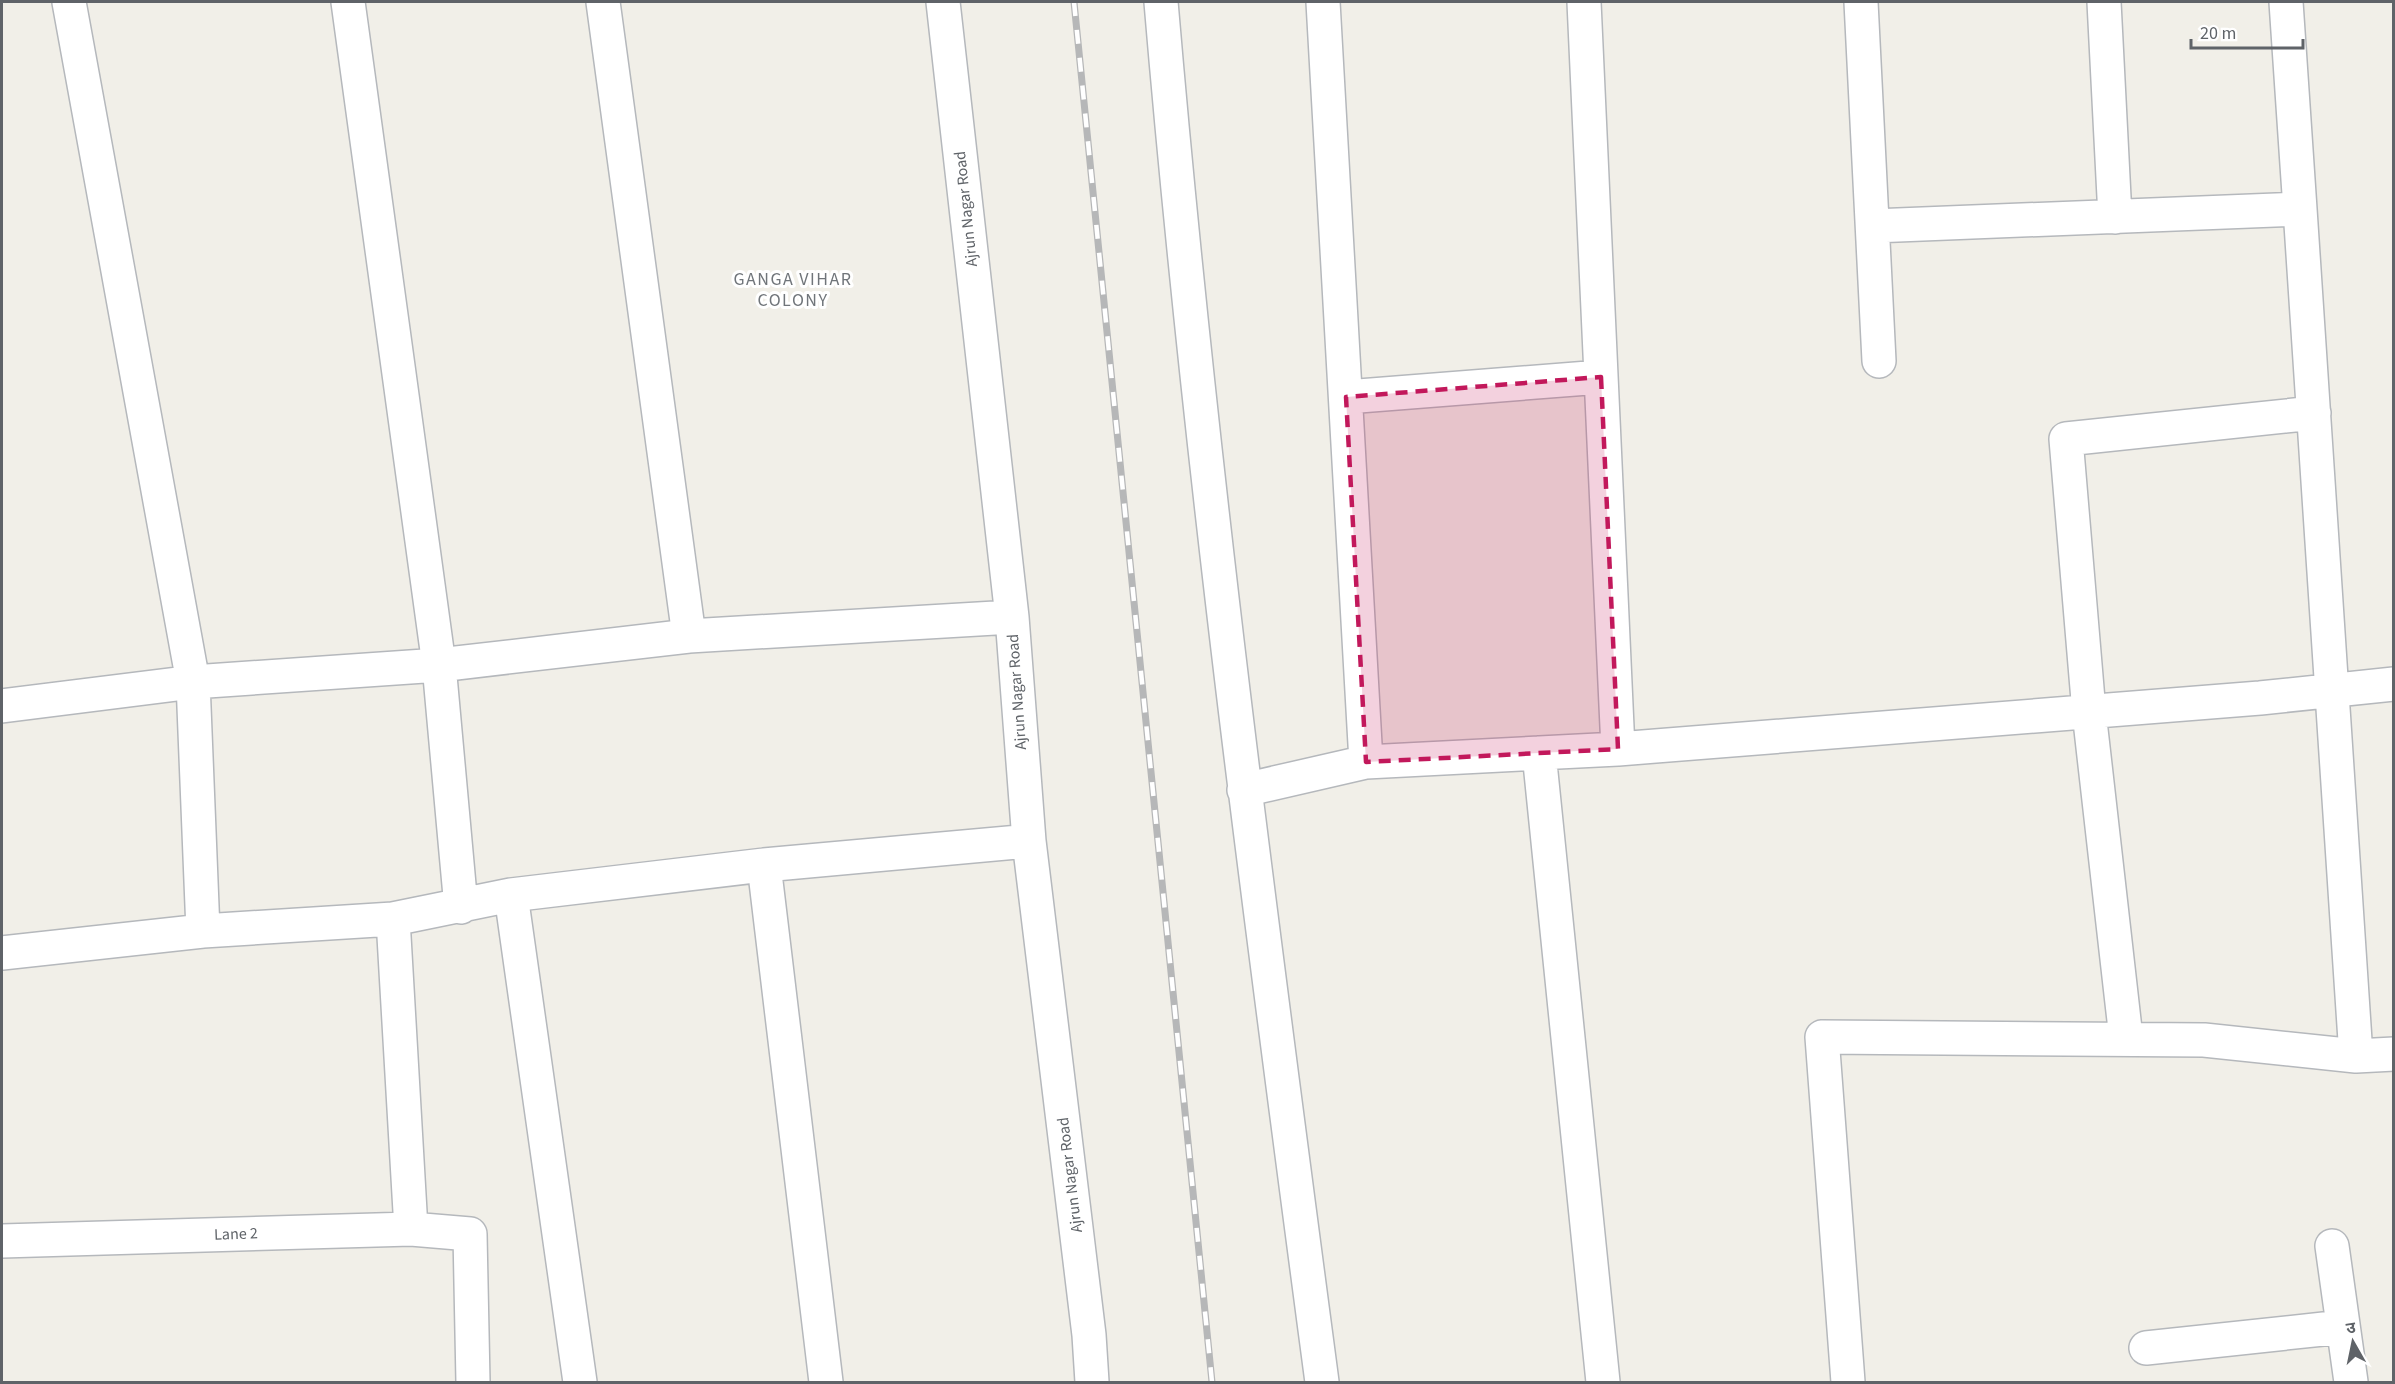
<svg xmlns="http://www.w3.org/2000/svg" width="2395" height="1384" viewBox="0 0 2395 1384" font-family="'Source Sans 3','Noto Sans Devanagari',sans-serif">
	<rect width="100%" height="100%" fill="#f1efe8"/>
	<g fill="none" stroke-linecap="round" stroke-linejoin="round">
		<g stroke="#b5b8bc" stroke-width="36">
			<path id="minor" d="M 69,2 L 193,682 L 203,931
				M 348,2 L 439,665 L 461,907
				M 603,2 L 689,636
				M 943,2 L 1012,617 L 1029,841 L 1089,1335 L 1092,1382
				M 1161,2 C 1200,463 1261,923 1322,1382
				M 1323,2 L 1366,762
				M 1584,2 L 1618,749
				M 1861,2 L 1879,361
				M 2104,2 L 2115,217
				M 2286,2 L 2300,209
				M 1873,226 L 2300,209 L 2356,1056
				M 1346,397 L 1601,377
				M 2,706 L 193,682 L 439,665 L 689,636 L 1012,617
				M 1539,753 L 1603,1382
				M 1244,790 L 1366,762 L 1618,749 L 2260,698 L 2394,684
				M 764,865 L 826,1382
				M 511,895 L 580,1382
				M 393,919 L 411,1229
				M 2,953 L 203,931 L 393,919 L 511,895 L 764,865 L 1029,841
				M 2126,1038 L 2089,712 L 2066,439 L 2314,413
				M 2,1241 L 411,1229 L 470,1234 L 473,1382
				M 2332,1246 L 2351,1382
				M 2146,1348 L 2342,1327
				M 1848,1382 L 1822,1037 L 2204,1040 L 2356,1056 L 2394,1054"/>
		</g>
		<use href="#minor" stroke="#fff" stroke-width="33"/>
		<g stroke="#b6b7b8" stroke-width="7">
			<path id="rail" d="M 1074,2 L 1212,1382"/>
		</g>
		<use href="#rail" stroke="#fff" stroke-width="4.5" stroke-dasharray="14" stroke-linecap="butt"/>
	</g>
	<path fill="#c2185b" fill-opacity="0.2" stroke="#c2185b" stroke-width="4.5" stroke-dasharray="12 8" stroke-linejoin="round" d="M 1601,377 L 1618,749 L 1366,762 L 1346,397 Z"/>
	<g text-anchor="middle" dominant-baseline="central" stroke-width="6" stroke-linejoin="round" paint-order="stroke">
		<g font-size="16" fill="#5f6368" stroke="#fff">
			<text transform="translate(966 209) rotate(-96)">Ajrun Nagar Road</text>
			<text transform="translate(1017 692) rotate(-94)">Ajrun Nagar Road</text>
			<text transform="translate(1070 1175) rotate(-97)">Ajrun Nagar Road</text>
			<text transform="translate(236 1234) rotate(-2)">Lane 2</text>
		</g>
		<g font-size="18" letter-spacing="1.5" fill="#70757a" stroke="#fff">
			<text x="793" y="279">GANGA VIHAR<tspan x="793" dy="21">COLONY</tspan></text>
		</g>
	</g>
	<rect width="2395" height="1384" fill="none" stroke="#5f6368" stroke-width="6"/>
	<g transform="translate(2353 1342) rotate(351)" stroke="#ffffff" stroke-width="4.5" paint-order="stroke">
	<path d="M0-4.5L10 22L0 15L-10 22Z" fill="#5f6368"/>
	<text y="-9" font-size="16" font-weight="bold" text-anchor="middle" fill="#5f6368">उ</text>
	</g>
	<path d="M2191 39v9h112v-9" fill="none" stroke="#5f6368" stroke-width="3"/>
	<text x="2200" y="39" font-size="18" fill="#5f6368" stroke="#ffffff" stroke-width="4.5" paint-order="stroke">20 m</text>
</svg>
